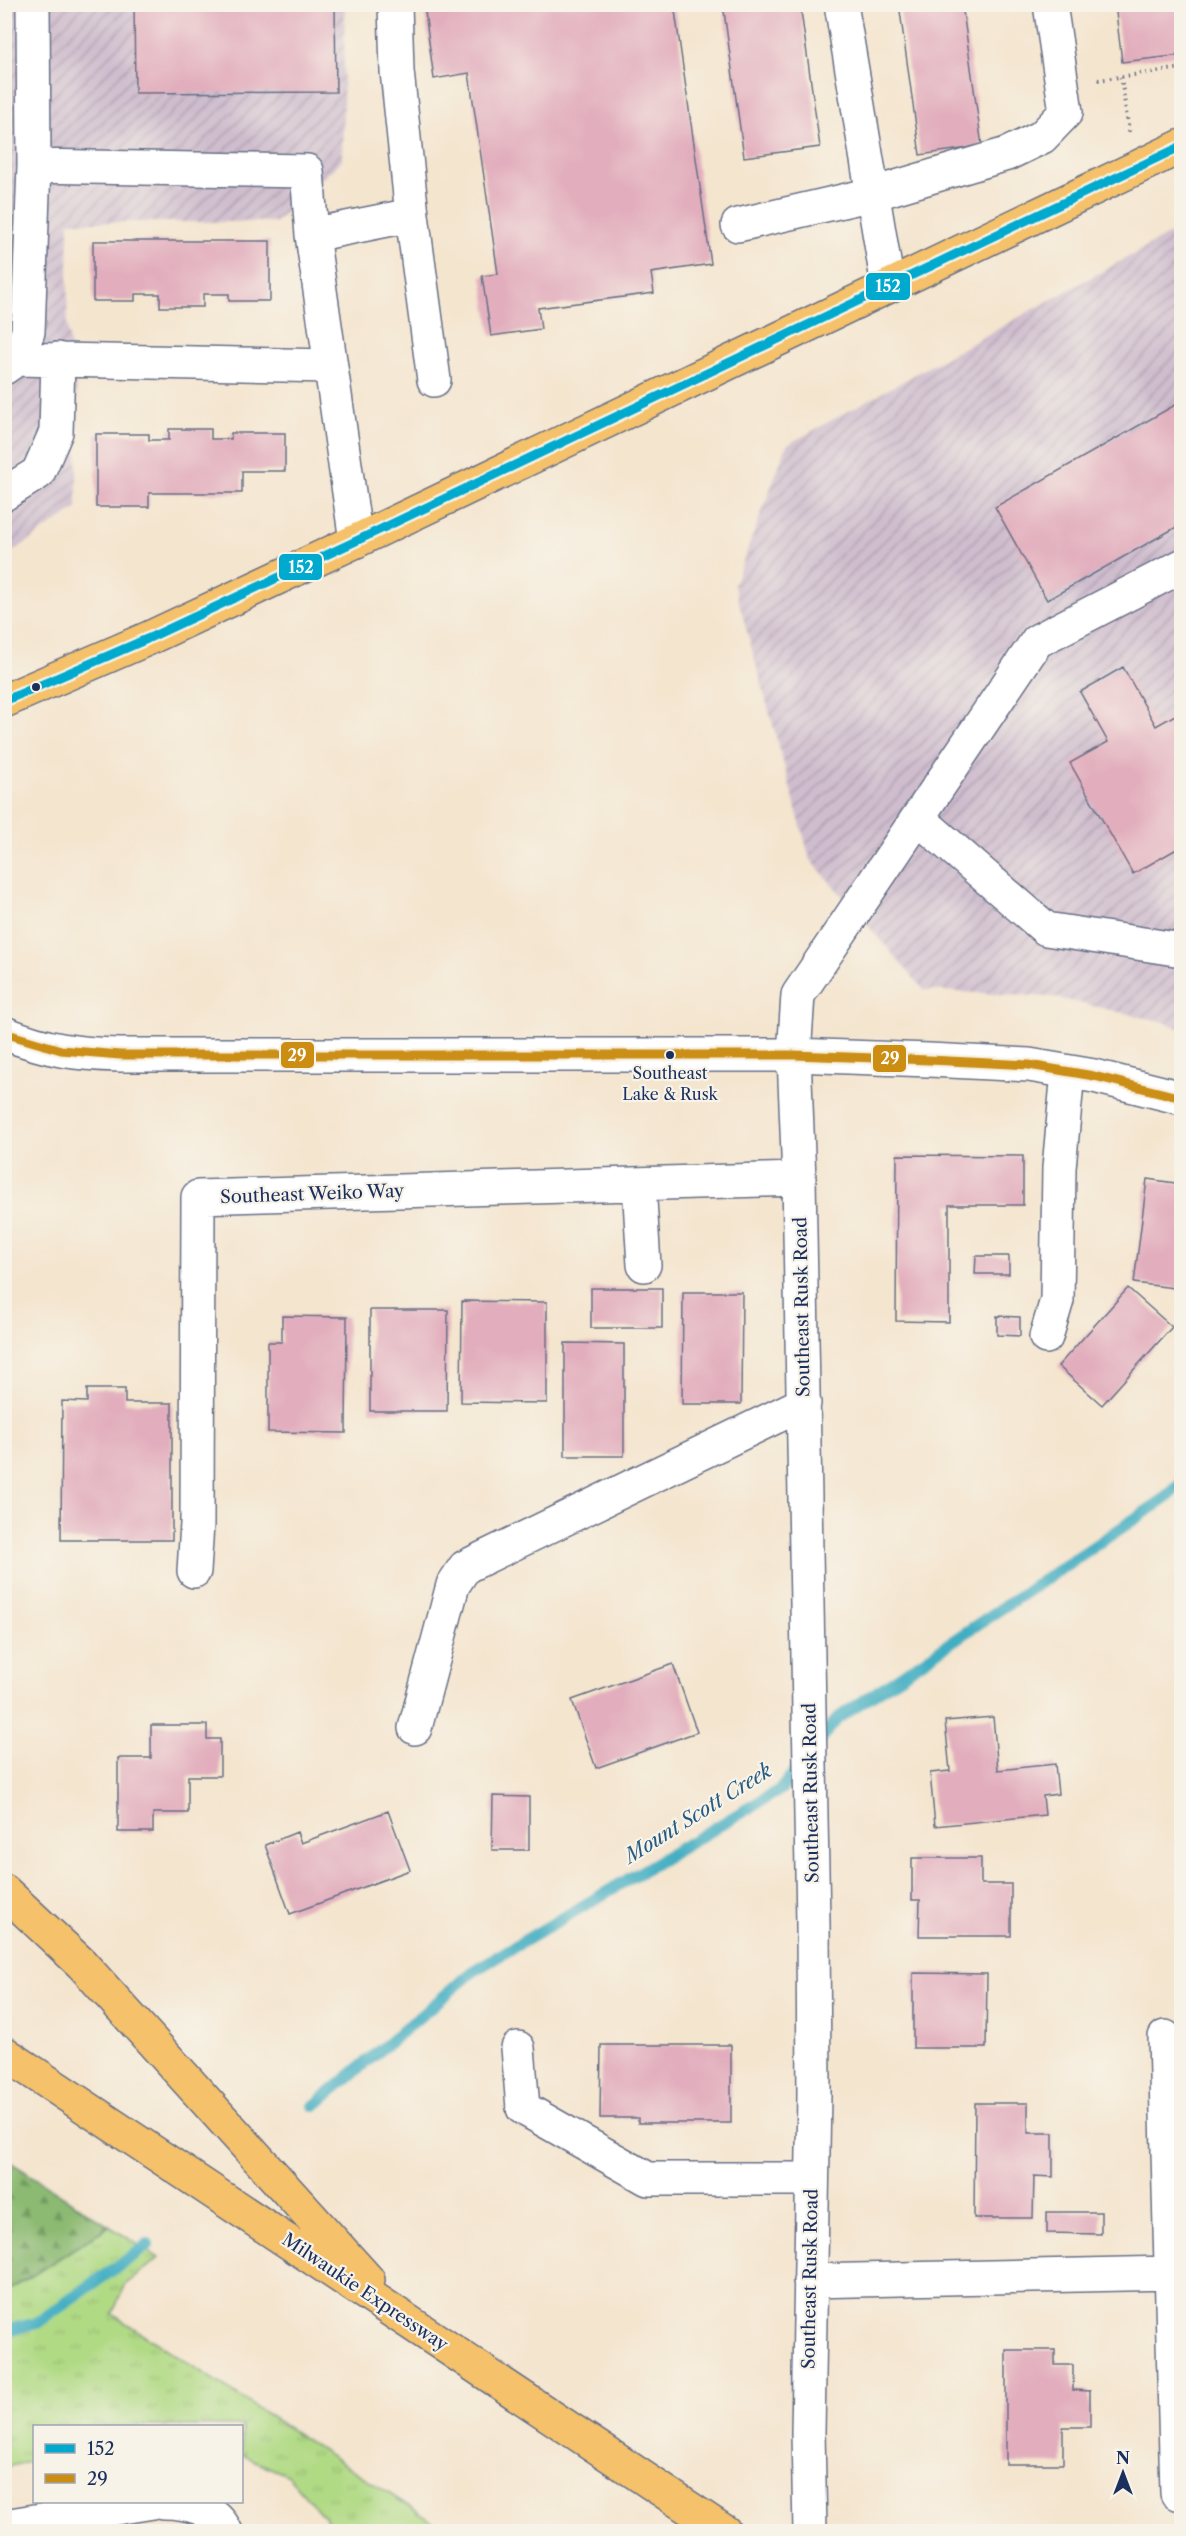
<svg xmlns="http://www.w3.org/2000/svg" width="1186" height="2536" viewBox="0 0 1186 2536" font-family="'Libre Caslon Text',serif">
	<defs>
		<pattern id="industrial-furrows" width="10" height="10" patternUnits="userSpaceOnUse" patternTransform="scale(1.5)"><rect width="10" height="10" fill="#cfbdce"/><path d="M-1 1l2-2M0 10L10 0M9 11l2-2" fill="none" stroke="#a79aaa"/></pattern>
		<pattern id="grass-tufts" width="24" height="20" patternUnits="userSpaceOnUse" patternTransform="scale(1.5)"><rect width="24" height="20" fill="#b1da85"/><path d="M3 7l-1-3M5 7V3M7 7l1-3M15 17l-1-3M17 17v-4M19 17l1-3" fill="none" stroke="#98bb75"/></pattern>
		<pattern id="forest-firs" width="22" height="20" patternUnits="userSpaceOnUse" patternTransform="scale(1.5)"><rect width="22" height="20" fill="#8cba72"/><path d="M5 1l3.5 6h-7zM16 11l3.5 6h-7z" fill="#729861"/></pattern>
	</defs>
	<rect width="100%" height="100%" fill="#f7f3e8"/>
	<filter id="ink" filterUnits="userSpaceOnUse"><feTurbulence type="fractalNoise" baseFrequency=".0167" numOctaves="2"/><feDisplacementMap in="SourceGraphic" scale="12" xChannelSelector="R" yChannelSelector="G"/><feConvolveMatrix kernelMatrix="1 2 1 2 8 2 1 2 1" color-interpolation-filters="sRGB"/></filter>
	<filter id="wash" filterUnits="userSpaceOnUse"><feTurbulence type="fractalNoise" baseFrequency=".008" numOctaves="4" result="noise"/><feDisplacementMap in="SourceGraphic" scale="24" xChannelSelector="R" yChannelSelector="G"/><feGaussianBlur stdDeviation="1.35" result="paint"/><feColorMatrix in="noise" values="0 0 0 0 0 0 0 0 0 0 0 0 0 0 0 0 0 1.4 0 .05"/><feComposite in="paint" operator="in"/></filter>
	<g filter="url(#wash)">
		<rect width="100%" height="100%" fill="#f4e5cf"/>
		<path fill="url(#industrial-furrows)" d="M 5,5 L 345,5 L 342,160 L 276,222 L 69,222 L 67,325 L 77,394 L 77,508 L 5,557 Z
			M 1181,228 L 1181,1029 L 1164,1022 L 1052,997 L 924,990 L 810,859 L 734,585 L 787,445 Z"/>
		<path fill="url(#grass-tufts)" stroke="#668472" stroke-width="1.5" d="M 109,2226 L 159,2258 L 126,2284 L 112,2314 L 447,2531 L 327,2531 L 325,2518 L 288,2476 L 242,2455 L 242,2426 L 34,2426 L 34,2461 L 5,2467 L 5,2293 Z"/>
		<path fill="url(#forest-firs)" stroke="#547468" stroke-width="1.5" d="M 4,2158 L 109,2226 L 5,2293 L 4,2293 Z"/>
		<g fill="none" stroke-linecap="round" stroke-linejoin="round">
			<path stroke="#43aec2" stroke-width="12" d="M 816,1745 L 838,1718 L 1163,1500 L 1182,1483
				M 314,2106 L 475,1970 L 781,1789 L 803,1761
				M 4,2331 L 37,2323 L 148,2245"/>
		</g>
		<g id="blocks">
			<path fill="#e2aebd" d="M 134,4 L 335,4 L 336,92 L 135,93 Z
				M 424,4 L 674,4 L 711,264 L 651,273 L 654,293 L 538,308 L 541,329 L 491,336 L 482,276 L 498,274 L 469,73 L 434,79 Z
				M 723,4 L 800,4 L 820,147 L 744,157 Z
				M 899,4 L 962,4 L 982,146 L 920,155 Z
				M 1115,4 L 1182,4 L 1182,55 L 1122,62 Z
				M 93,241 L 270,241 L 270,301 L 229,301 L 229,294 L 203,294 L 203,307 L 160,307 L 160,294 L 135,294 L 135,301 L 93,301 Z
				M 1182,401 L 1182,524 L 1047,600 L 995,507 Z
				M 169,429 L 211,429 L 211,439 L 231,439 L 231,433 L 285,433 L 285,471 L 242,471 L 242,493 L 149,493 L 149,507 L 96,507 L 96,434 L 149,434 L 149,440 L 169,440 Z
				M 1123,667 L 1156,726 L 1182,711 L 1182,846 L 1133,874 L 1070,763 L 1108,742 L 1080,692 Z
				M 897,1155 L 1023,1156 L 1023,1205 L 949,1205 L 949,1322 L 896,1321 Z
				M 1147,1179 L 1182,1184 L 1182,1289 L 1134,1283 Z
				M 976,1256 L 1009,1256 L 1009,1274 L 975,1274 Z
				M 591,1288 L 662,1288 L 662,1328 L 591,1328 Z
				M 1128,1288 L 1172,1327 L 1102,1405 L 1058,1366 Z
				M 683,1292 L 742,1292 L 741,1404 L 682,1404 Z
				M 462,1301 L 547,1302 L 547,1403 L 461,1402 Z
				M 370,1310 L 448,1310 L 447,1411 L 370,1411 Z
				M 282,1316 L 347,1317 L 346,1433 L 268,1432 L 268,1342 L 282,1342 Z
				M 997,1316 L 1020,1317 L 1020,1336 L 997,1335 Z
				M 565,1343 L 624,1344 L 624,1456 L 565,1456 Z
				M 87,1389 L 125,1389 L 125,1403 L 172,1403 L 172,1540 L 61,1540 L 62,1401 L 87,1402 Z
				M 673,1664 L 697,1732 L 596,1768 L 572,1700 Z
				M 993,1717 L 998,1770 L 1055,1764 L 1058,1794 L 1043,1796 L 1045,1815 L 935,1826 L 930,1773 L 950,1771 L 945,1721 Z
				M 151,1725 L 207,1725 L 207,1739 L 220,1739 L 220,1776 L 188,1776 L 188,1813 L 153,1813 L 153,1832 L 118,1832 L 118,1758 L 151,1758 Z
				M 493,1796 L 529,1797 L 529,1850 L 492,1850 Z
				M 388,1811 L 410,1870 L 290,1914 L 265,1845 L 297,1832 L 301,1843 Z
				M 912,1858 L 981,1858 L 981,1884 L 1011,1884 L 1011,1936 L 919,1936 L 920,1900 L 912,1900 Z
				M 913,1973 L 987,1974 L 986,2048 L 913,2048 Z
				M 601,2045 L 731,2045 L 731,2123 L 638,2123 L 638,2118 L 600,2118 Z
				M 975,2103 L 1028,2103 L 1028,2133 L 1053,2133 L 1053,2177 L 1034,2176 L 1033,2218 L 974,2218 Z
				M 1047,2212 L 1101,2212 L 1101,2234 L 1047,2233 Z
				M 1006,2350 L 1055,2350 L 1055,2365 L 1073,2365 L 1073,2390 L 1090,2391 L 1090,2427 L 1063,2427 L 1063,2464 L 1006,2464 Z"/>
		</g>
	</g>
	<g filter="url(#ink)">
		<use href="#blocks" fill-opacity="0" stroke="#676f86" stroke-width="1.5"/>
		<g fill="none" stroke-linecap="round" stroke-linejoin="round">
			<g stroke="#676f86" stroke-width="36">
				<path id="minor" d="M 395,4 L 397,71 L 412,215
					M 841,4 L 888,286
					M 34,166 L 307,171 L 312,235 L 356,541
					M 738,225 L 873,194 L 1007,154 L 1042,137 L 1066,112 L 1050,4
					M 312,235 L 412,215 L 434,380
					M 17,359 L 330,366
					M 4,368 L 17,359 L 28,332 L 34,166 L 33,4
					M 4,494 L 38,473 L 56,432 L 58,359
					M 918,818 L 1046,929 L 1182,950
					M 4,1033 C 47,1050 75,1054 120,1055 L 794,1055 L 929,1060 L 1029,1065 L 1094,1076 L 1182,1098
					M 639,1184 L 644,1265
					M 1046,1337 L 1057,1300 L 1059,1168 L 1068,1072
					M 194,1571 L 197,1524 L 198,1197 L 799,1179
					M 415,1728 L 453,1585 L 465,1567 L 804,1403
					M 1165,2037 L 1177,2493
					M 518,2048 L 523,2108 L 648,2179 L 812,2179
					M 810,2281 L 1172,2273
					M 164,2502 C 186,2502 216,2508 226,2532
					M 4,2526 L 153,2502
					M 810,2532 L 808,2432 L 814,2095 L 813,1923 L 799,1179 L 794,1055 L 798,995 L 1037,641 L 1182,566"/>
			</g>
			<g stroke="#676f86" stroke-width="36">
				<path id="major" d="M 4,701 L 147,639 L 356,541 L 1182,146"/>
			</g>
			<g stroke="#676f86" stroke-width="36">
				<path id="highway" d="M 4,1891 L 82,1964 L 368,2280
					M 4,2053 L 725,2532"/>
			</g>
			<path stroke="#676f86" stroke-width="4" stroke-dasharray="1.5 4.5" stroke-linecap="butt" d="M 1121,77 L 1129,132
				M 1098,80 L 1182,68"/>
			<use href="#minor" stroke="#fff" stroke-width="33"/>
			<use href="#major" stroke="#f5c16b" stroke-width="33"/>
			<use href="#highway" stroke="#f5c16b" stroke-width="33"/>
			<g stroke="#f7f3e8" stroke-width="14">
				<path id="bus-1" d="M 4,701 L 147,639 L 356,541 L 1182,146"/>
			</g>
			<g stroke="#f7f3e8" stroke-width="14">
				<path id="bus-2" d="M 4,1033 L 61,1050 L 120,1055 L 794,1055 L 929,1060 L 1029,1065 L 1094,1076 L 1182,1098"/>
			</g>
			<use href="#bus-1" stroke="#00a9ce" stroke-width="9"/>
			<use href="#bus-2" stroke="#cb8e13" stroke-width="9"/>
		</g>
	</g>
	<g fill="#1b2f5e" stroke="#f7f3e8" stroke-width="2">
		<circle cx="36" cy="687" r="5"/>
		<circle cx="670" cy="1055" r="5"/>
	</g>
	<g text-anchor="middle" dominant-baseline="central" stroke-width="4.5" stroke-linejoin="round" paint-order="stroke">
		<g font-size="16" fill="#1b2f5e" stroke="#f7f3e8">
			<text x="670" y="1073">Southeast<tspan x="670" dy="21">Lake &amp; Rusk</tspan></text>
		</g>
		<g font-size="18" fill="#1b2f5e" stroke="#f7f3e8">
			<text transform="translate(312 1194) rotate(-2)">Southeast Weiko Way</text>
			<text transform="translate(802 1307) rotate(-91)">Southeast Rusk Road</text>
			<text transform="translate(811 1793) rotate(-91)">Southeast Rusk Road</text>
			<text transform="translate(810 2279) rotate(-89)">Southeast Rusk Road</text>
			<text transform="translate(365 2292) rotate(34)">Milwaukie Expressway</text>
		</g>
		<g font-size="20" font-style="italic" fill="#295b81" stroke="#f7f3e8">
			<text transform="translate(698 1813) rotate(-32)">Mount Scott Creek</text>
		</g>
	</g>
	<g stroke="#f7f3e8" stroke-width="2">
		<rect x="865" y="272" width="46" height="29" rx="6" fill="#00a9ce"/>
		<rect x="278" y="553" width="45" height="28" rx="6" fill="#00a9ce"/>
		<rect x="280" y="1041" width="35" height="28" rx="6" fill="#cb8e13"/>
		<rect x="872" y="1044" width="35" height="29" rx="6" fill="#cb8e13"/>
	</g>
	<g font-size="16" text-anchor="middle" font-weight="bold" fill="#fff">
		<text x="888" y="292">152</text>
		<text x="301" y="573">152</text>
		<text x="297" y="1061">29</text>
		<text x="890" y="1064">29</text>
	</g>
	<rect width="1186" height="2536" fill="none" stroke="#f7f3e8" stroke-width="24"/>
	<rect x="33" y="2425" width="210" height="78" fill="#f7f3e8" stroke="#9fa5b1" stroke-width="1.5"/>
	<rect x="45" y="2444" width="30" height="9" fill="#00a9ce" stroke="#9fa5b1" stroke-width="1.5"/>
	<text x="87" y="2455" font-size="18" fill="#1b2f5e">152</text>
	<rect x="45" y="2474" width="30" height="9" fill="#cb8e13" stroke="#9fa5b1" stroke-width="1.5"/>
	<text x="87" y="2485" font-size="18" fill="#1b2f5e">29</text>
	<g transform="translate(1123 2473)" stroke="#f7f3e8" stroke-width="4.5" paint-order="stroke">
	<path d="M0-4.5L10 22L0 15L-10 22Z" fill="#1b2f5e"/>
	<text y="-9" font-size="16" font-weight="bold" text-anchor="middle" fill="#1b2f5e">N</text>
	</g>
</svg>
